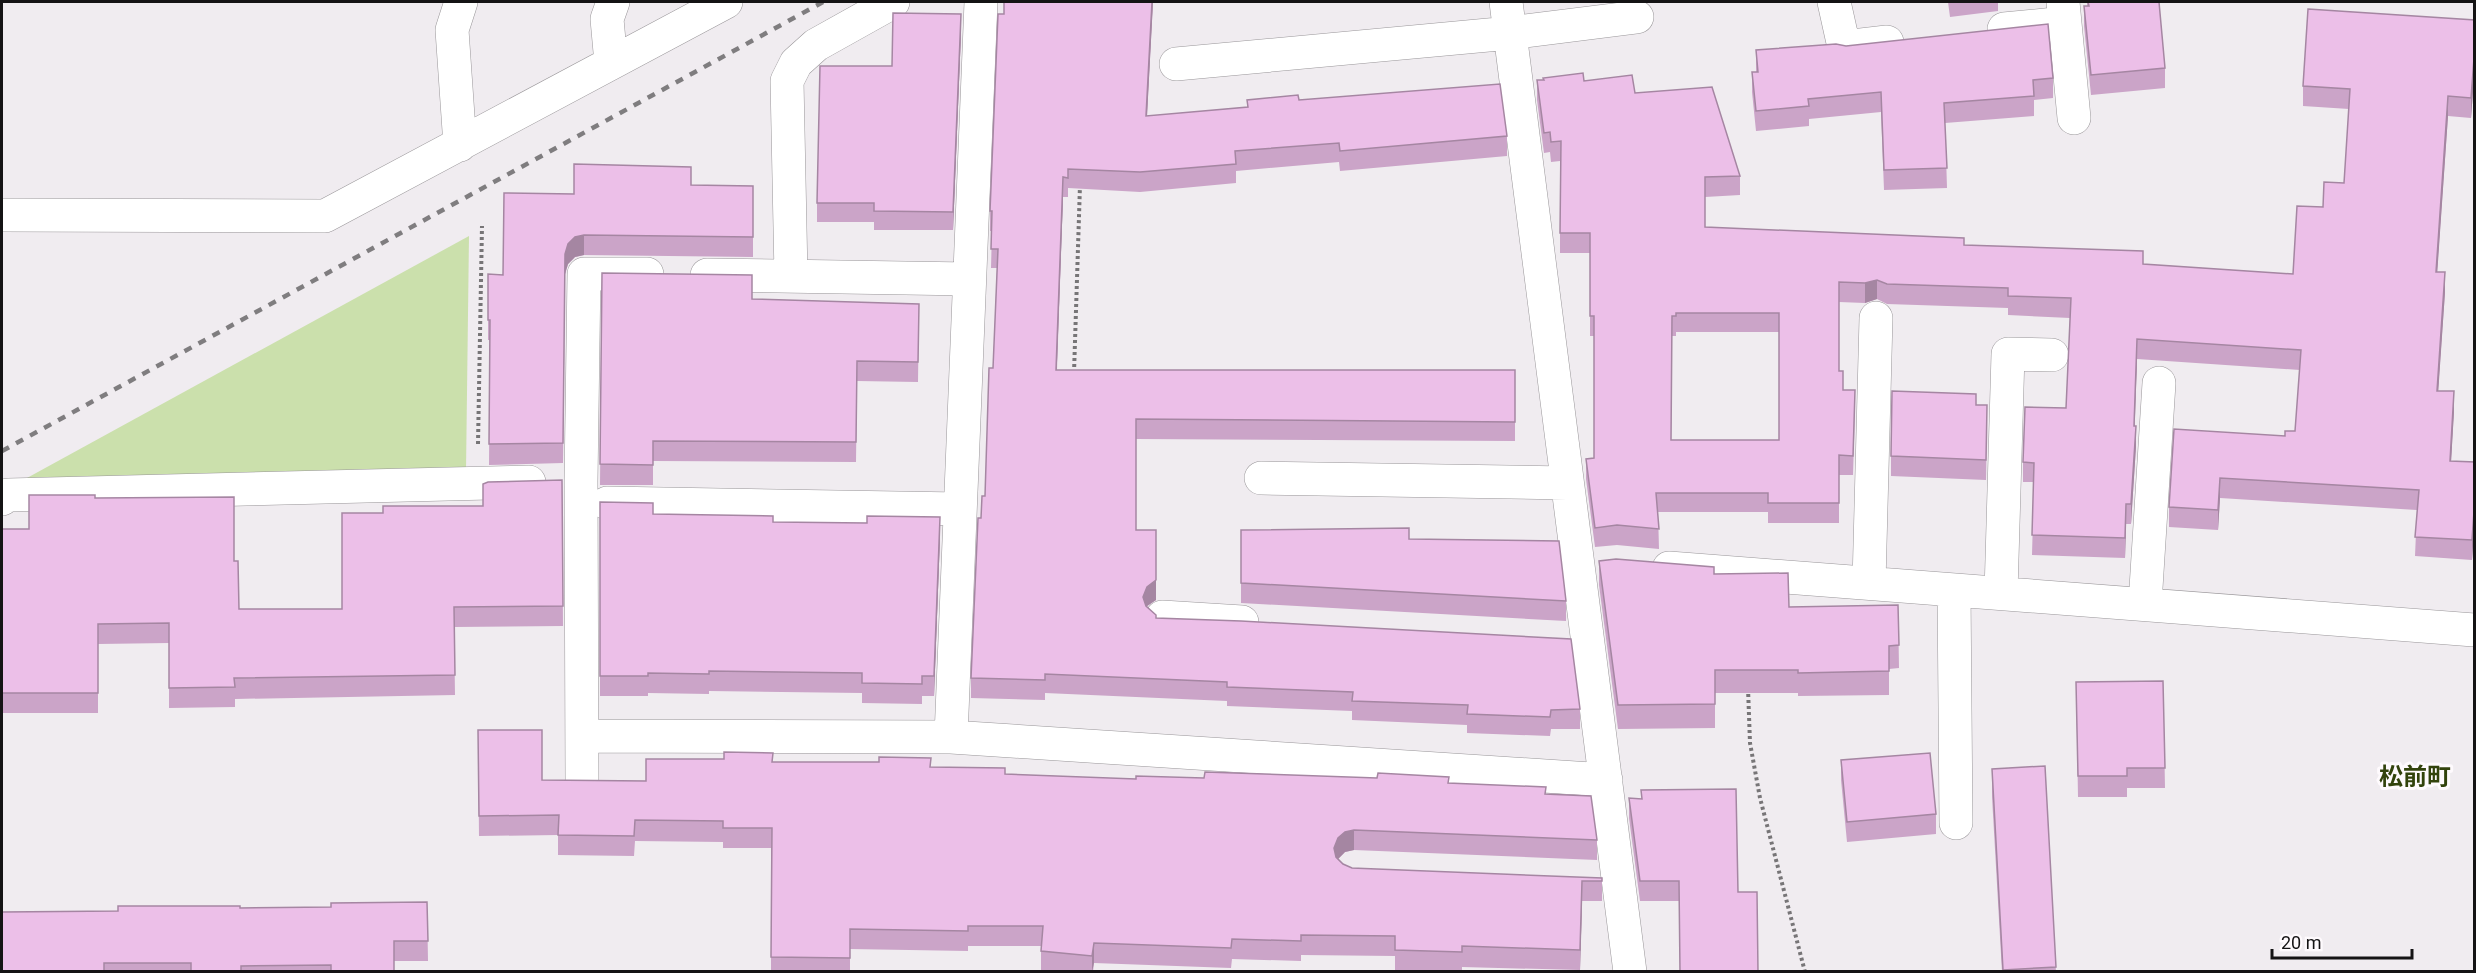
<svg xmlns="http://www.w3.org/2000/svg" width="2476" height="973" viewBox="0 0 2476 973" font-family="Roboto,'Noto Sans JP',sans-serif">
	<rect width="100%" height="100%" fill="#f0ecf0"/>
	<path fill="#cbe0ac" d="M 469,236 L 466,472 L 16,484 Z"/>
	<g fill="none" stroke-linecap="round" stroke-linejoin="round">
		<g stroke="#999699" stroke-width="34">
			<path id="street" d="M 1506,2 L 1630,972
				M 1834,2 L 1844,47 L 1887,42
				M 2063,2 L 2074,118
				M 2004,29 L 2065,23
				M 611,63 L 607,19 L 613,2
				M 1176,64 L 1510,33 L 1637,17
				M 460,145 L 452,30 L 461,2
				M 2,215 L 325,216 L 726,2
				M 707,275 L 969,279
				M 791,276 L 787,81 L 796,63 L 816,45 L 893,2
				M 1261,478 L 1567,483
				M 2,499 L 8,495 L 529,482
				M 607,503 L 960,509
				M 1669,568 L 2474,630
				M 1869,583 L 1876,318
				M 1954,590 L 1956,823
				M 2001,593 L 2008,354 L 2052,355
				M 2145,604 L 2159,383
				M 1162,617 L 1242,622
				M 582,736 L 951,737 L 1606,780
				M 951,737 L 981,2
				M 582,781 L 581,481 L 584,274 L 647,274"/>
		</g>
		<path stroke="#777577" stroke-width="4" stroke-dasharray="3 3" stroke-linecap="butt" d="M 1074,373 L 1080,185
			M 478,444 L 482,226
			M 1748,688 L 1750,743 L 1760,798 L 1805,972"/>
		<use href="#street" stroke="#fff" stroke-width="33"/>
		<path stroke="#7f7d7f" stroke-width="4.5" stroke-dasharray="8 8" stroke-linecap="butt" d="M 2,451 L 823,2"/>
	</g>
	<path fill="#cba4c8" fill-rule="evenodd" d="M 1153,2 L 1147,116 L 1247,107 L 1247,100 L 1299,100 L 1507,136 L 1507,156 L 1340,171 L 1339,162 L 1236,171 L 1236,183 L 1140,192 L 1068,188 L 1068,197 L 1063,197 L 1057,370 L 1515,370 L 1515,441 L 1136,439 L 1136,530 L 1156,600 L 1146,607 L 1156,618 L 1580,709 L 1580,729 L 1551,729 L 1550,736 L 1467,733 L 1467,725 L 1352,720 L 1352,711 L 1227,706 L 1227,701 L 1045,693 L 1045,700 L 971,698 L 971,678 L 981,518 L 985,496 L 993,368 L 997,268 L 991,268 L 992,231 L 990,231 L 990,211 L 1004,14 Z
		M 1948,2 L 1998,2 L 1998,11 L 1950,17 Z
		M 2087,2 L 2159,2 L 2165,68 L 2165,88 L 2091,95 L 2084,26 L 2084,6 L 2087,6 Z
		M 2475,20 L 2475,65 L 2471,118 L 2448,116 L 2437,272 L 2445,292 L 2438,391 L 2454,411 L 2451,461 L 2475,462 L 2475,517 L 2472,560 L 2415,556 L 2417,510 L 2220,498 L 2218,530 L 2169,527 L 2169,507 L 2285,436 L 2295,431 L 2300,370 L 2137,359 L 2134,426 L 2136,446 L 2131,524 L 2126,524 L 2125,558 L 2032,555 L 2034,482 L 2023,482 L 2023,462 L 2066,408 L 2070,318 L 2008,315 L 2008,308 L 1887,304 L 1877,299 L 1865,303 L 1839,302 L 1839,371 L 1843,390 L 1855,410 L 1853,475 L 1839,475 L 1839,523 L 1768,523 L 1768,512 L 1658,512 L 1659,549 L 1617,545 L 1595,547 L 1586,479 L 1586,459 L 1594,458 L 1594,336 L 1590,336 L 1590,253 L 1560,253 L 1560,161 L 1551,162 L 1550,152 L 1544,153 L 1537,100 L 1537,80 L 1584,81 L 1635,93 L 1740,176 L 1740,195 L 1705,197 L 1705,227 L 1964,245 L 2143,264 L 2293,274 L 2323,207 L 2344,183 L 2349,109 L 2303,106 L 2303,86 ZM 1676,332 L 1779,332 L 1779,440 L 1671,440 L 1672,336 L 1676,336 Z
		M 961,33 L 953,230 L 874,230 L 874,222 L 817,222 L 817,203 L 892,66 Z
		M 1756,50 L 2053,78 L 2053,98 L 2034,100 L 2034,116 L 1945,123 L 1947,188 L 1884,190 L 1881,112 L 1809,119 L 1809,126 L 1756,131 L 1752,92 L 1752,72 L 1756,72 Z
		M 691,185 L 753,186 L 753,257 L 584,255 L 575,257 L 568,264 L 565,274 L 563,463 L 489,465 L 490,340 L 488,340 L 488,274 L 503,275 L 574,194 Z
		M 602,273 L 752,299 L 919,304 L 918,382 L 857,381 L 856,462 L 653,461 L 653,485 L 600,485 Z
		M 1976,405 L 1987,425 L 1986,480 L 1891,476 L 1891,456 Z
		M 562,480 L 563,626 L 454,627 L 455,695 L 235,699 L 235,707 L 169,708 L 169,643 L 98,644 L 98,713 L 2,713 L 2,529 L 29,529 L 95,498 L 234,561 L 239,609 L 342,609 L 383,513 L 483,506 Z
		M 600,502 L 653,514 L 773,522 L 940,537 L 934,696 L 922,696 L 922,704 L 862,703 L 862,693 L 709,691 L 709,694 L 648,693 L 648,696 L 600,696 Z
		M 1241,530 L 1409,539 L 1566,601 L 1566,621 L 1241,603 Z
		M 1599,561 L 1714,574 L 1789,607 L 1898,605 L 1899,668 L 1889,669 L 1889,695 L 1798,696 L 1798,693 L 1715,693 L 1715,728 L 1618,729 L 1599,585 Z
		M 2163,681 L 2165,788 L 2127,788 L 2127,797 L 2078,797 L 2076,682 Z
		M 478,730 L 542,780 L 646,781 L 772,762 L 930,767 L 1005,774 L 1136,779 L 1204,778 L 1449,783 L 1546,794 L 1597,840 L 1597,860 L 1354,850 L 1345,852 L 1338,859 L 1343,864 L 1352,868 L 1602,881 L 1602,901 L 1582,901 L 1580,970 L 1462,967 L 1462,972 L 1395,970 L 1395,956 L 1301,955 L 1301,961 L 1232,959 L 1231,968 L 1094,963 L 1093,972 L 1044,972 L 1041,971 L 1041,946 L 968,946 L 968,951 L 850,949 L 850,972 L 771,972 L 771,848 L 723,848 L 723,842 L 635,841 L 634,856 L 558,855 L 558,835 L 479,836 Z
		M 1841,760 L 1936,814 L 1936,834 L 1847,842 L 1841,780 Z
		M 2045,766 L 2056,972 L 2002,972 L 1992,797 L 1992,769 Z
		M 1736,789 L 1679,901 L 1640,901 L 1629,818 L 1629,798 L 1641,799 Z
		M 427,902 L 428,961 L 394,961 L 394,972 L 2,972 L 51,912 L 331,907 Z"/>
	<path fill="#a586a2" d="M 1152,2 L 1153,2 L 1146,135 L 1146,116 Z
		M 961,14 L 961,33 L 953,230 L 953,212 Z
		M 2475,45 L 2475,65 L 2471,118 L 2471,98 Z
		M 2448,96 L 2448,116 L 2436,291 L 2436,272 Z
		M 1063,177 L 1063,197 L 1056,389 L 1056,370 Z
		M 584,235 L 584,255 L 575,257 L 568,264 L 565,274 L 563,463 L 565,254 L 568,244 L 575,237 Z
		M 2445,272 L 2445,292 L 2437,410 L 2437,391 Z
		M 1877,280 L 1877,299 L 1865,303 L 1865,283 Z
		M 2137,339 L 2137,359 L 2134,446 L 2134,426 Z
		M 2454,391 L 2454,411 L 2450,480 L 2450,461 Z
		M 2136,426 L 2136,446 L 2131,524 L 2131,504 Z
		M 2220,478 L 2220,498 L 2218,530 L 2218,510 Z
		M 2475,497 L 2475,517 L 2472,560 L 2472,540 Z
		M 2126,504 L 2126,524 L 2125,558 L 2125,538 Z
		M 940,517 L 940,537 L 934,696 L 934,676 Z
		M 1156,580 L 1156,600 L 1147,606 L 1143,617 L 1143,597 L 1147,587 Z
		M 1354,830 L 1354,850 L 1345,852 L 1338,859 L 1334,868 L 1334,848 L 1338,838 L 1345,832 Z
		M 1582,881 L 1582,901 L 1580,970 L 1580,950 Z
		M 1094,943 L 1094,963 L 1092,972 L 1092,956 Z"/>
	<path fill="#ecbfe8" stroke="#a586a2" stroke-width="1.5" fill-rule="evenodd" d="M 1004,2 L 1152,2 L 1146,116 L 1248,107 L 1247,100 L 1298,95 L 1299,100 L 1500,84 L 1507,136 L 1340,151 L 1339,143 L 1235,151 L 1236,164 L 1140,172 L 1068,169 L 1068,178 L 1063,177 L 1056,370 L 1515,370 L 1515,422 L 1136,419 L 1136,530 L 1156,530 L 1156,580 L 1147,587 L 1143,597 L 1146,606 L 1156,615 L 1156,618 L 1241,621 L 1571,639 L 1580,709 L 1551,710 L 1550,717 L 1467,714 L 1468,705 L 1352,701 L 1353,692 L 1227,687 L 1227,682 L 1045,674 L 1045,680 L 971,678 L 978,518 L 981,518 L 982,496 L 985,496 L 989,368 L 993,368 L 998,249 L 991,249 L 992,211 L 990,211 L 998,14 L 1004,14 Z
		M 2088,2 L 2159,2 L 2165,68 L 2091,75 L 2084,6 L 2089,6 Z
		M 2308,9 L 2475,20 L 2475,45 L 2471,98 L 2448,96 L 2436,272 L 2445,272 L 2437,391 L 2454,391 L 2450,461 L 2475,462 L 2475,497 L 2472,540 L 2415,537 L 2419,490 L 2220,478 L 2218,510 L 2169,507 L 2174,429 L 2285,436 L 2285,431 L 2295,431 L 2301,350 L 2137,339 L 2134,426 L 2136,426 L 2131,504 L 2126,504 L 2125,538 L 2032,535 L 2034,463 L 2023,462 L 2025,407 L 2066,408 L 2071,298 L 2008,296 L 2008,288 L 1887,284 L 1877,280 L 1865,283 L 1839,282 L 1839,371 L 1843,371 L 1843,390 L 1855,390 L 1853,456 L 1839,455 L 1839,503 L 1768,503 L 1768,493 L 1656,493 L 1659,529 L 1617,525 L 1595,528 L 1586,459 L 1594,458 L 1594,316 L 1590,316 L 1590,233 L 1560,233 L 1561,141 L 1551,142 L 1550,132 L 1544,133 L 1537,80 L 1544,80 L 1543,78 L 1583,73 L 1584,81 L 1632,75 L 1635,93 L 1712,87 L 1740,176 L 1705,177 L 1705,227 L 1964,238 L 1964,245 L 2143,251 L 2143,264 L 2293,274 L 2297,206 L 2323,207 L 2324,182 L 2344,183 L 2350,89 L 2303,86 ZM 1676,313 L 1779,313 L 1779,440 L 1671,440 L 1672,316 L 1676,316 Z
		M 893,13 L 961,14 L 953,212 L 874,211 L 874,203 L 817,203 L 820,66 L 892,66 Z
		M 2048,24 L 2053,78 L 2033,80 L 2034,96 L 1944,103 L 1947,168 L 1884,170 L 1881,92 L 1808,99 L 1809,106 L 1756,111 L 1752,72 L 1758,72 L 1756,50 L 1836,44 L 1846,46 Z
		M 574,164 L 691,167 L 691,185 L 753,186 L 753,237 L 584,235 L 575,237 L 568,244 L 565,254 L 563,443 L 489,444 L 490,320 L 488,320 L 488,274 L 503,275 L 504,193 L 574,194 Z
		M 602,273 L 752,275 L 752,299 L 919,304 L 918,362 L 857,361 L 856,442 L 653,441 L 653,465 L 600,464 Z
		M 1892,391 L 1976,394 L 1976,405 L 1987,405 L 1986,460 L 1891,456 Z
		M 562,480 L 563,606 L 454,607 L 455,675 L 234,678 L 235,687 L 169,688 L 169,623 L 98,624 L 98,693 L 2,693 L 2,529 L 29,529 L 29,495 L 95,495 L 95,498 L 234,497 L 234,561 L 238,561 L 239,609 L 342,609 L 342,513 L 383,513 L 383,506 L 483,506 L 483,484 L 488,482 Z
		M 600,502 L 653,503 L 653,514 L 773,516 L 773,522 L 867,523 L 867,516 L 940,517 L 934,676 L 922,676 L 922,684 L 862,683 L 862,673 L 709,671 L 709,674 L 648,673 L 648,676 L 600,676 Z
		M 1409,528 L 1409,539 L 1559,541 L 1566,601 L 1241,583 L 1241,530 Z
		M 1616,559 L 1714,567 L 1714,574 L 1788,573 L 1789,607 L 1898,605 L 1899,645 L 1889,646 L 1889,671 L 1798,673 L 1798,670 L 1715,670 L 1715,704 L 1618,705 L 1599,561 Z
		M 2163,681 L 2165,768 L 2127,768 L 2127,776 L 2078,776 L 2076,682 Z
		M 478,730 L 542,730 L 542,780 L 646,781 L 646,759 L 724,759 L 724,752 L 773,753 L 772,762 L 879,762 L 879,757 L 931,758 L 930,767 L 1005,768 L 1005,774 L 1136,779 L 1136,776 L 1204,778 L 1205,772 L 1377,778 L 1378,773 L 1449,777 L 1448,783 L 1546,787 L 1545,794 L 1591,796 L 1597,840 L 1354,830 L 1345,832 L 1338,838 L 1334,848 L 1336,857 L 1343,864 L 1352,868 L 1602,878 L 1602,881 L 1582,881 L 1580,950 L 1462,946 L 1462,952 L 1395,950 L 1395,936 L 1301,935 L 1301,941 L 1232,939 L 1231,948 L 1094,943 L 1092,956 L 1041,951 L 1043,926 L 968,926 L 968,931 L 850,929 L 850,958 L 771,957 L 772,828 L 723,828 L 723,821 L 635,820 L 634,836 L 558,835 L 559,815 L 479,816 Z
		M 1930,753 L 1936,814 L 1847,822 L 1841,760 Z
		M 2045,766 L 2056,967 L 2003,970 L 1992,769 Z
		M 1736,789 L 1738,892 L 1757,892 L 1758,972 L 1680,972 L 1679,881 L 1640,881 L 1629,798 L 1642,799 L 1641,790 Z
		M 427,902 L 428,941 L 394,941 L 394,972 L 331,972 L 331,965 L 241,966 L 241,972 L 191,972 L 191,963 L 104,963 L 104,972 L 2,972 L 2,912 L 118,911 L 118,906 L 240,906 L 240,908 L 331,907 L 331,903 Z"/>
	<g text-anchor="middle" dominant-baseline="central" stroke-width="6" stroke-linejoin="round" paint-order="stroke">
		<g font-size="24" font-weight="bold" fill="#32430c" stroke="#fefafd">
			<text x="2415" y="777">松前町</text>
		</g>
	</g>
	<rect width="2476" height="973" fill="none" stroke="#141314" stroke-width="6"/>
	<path d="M2272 949v9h140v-9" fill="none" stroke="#141314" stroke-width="3"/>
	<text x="2281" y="949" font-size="18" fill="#141314" stroke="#fefafd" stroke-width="4.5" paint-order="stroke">20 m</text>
</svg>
